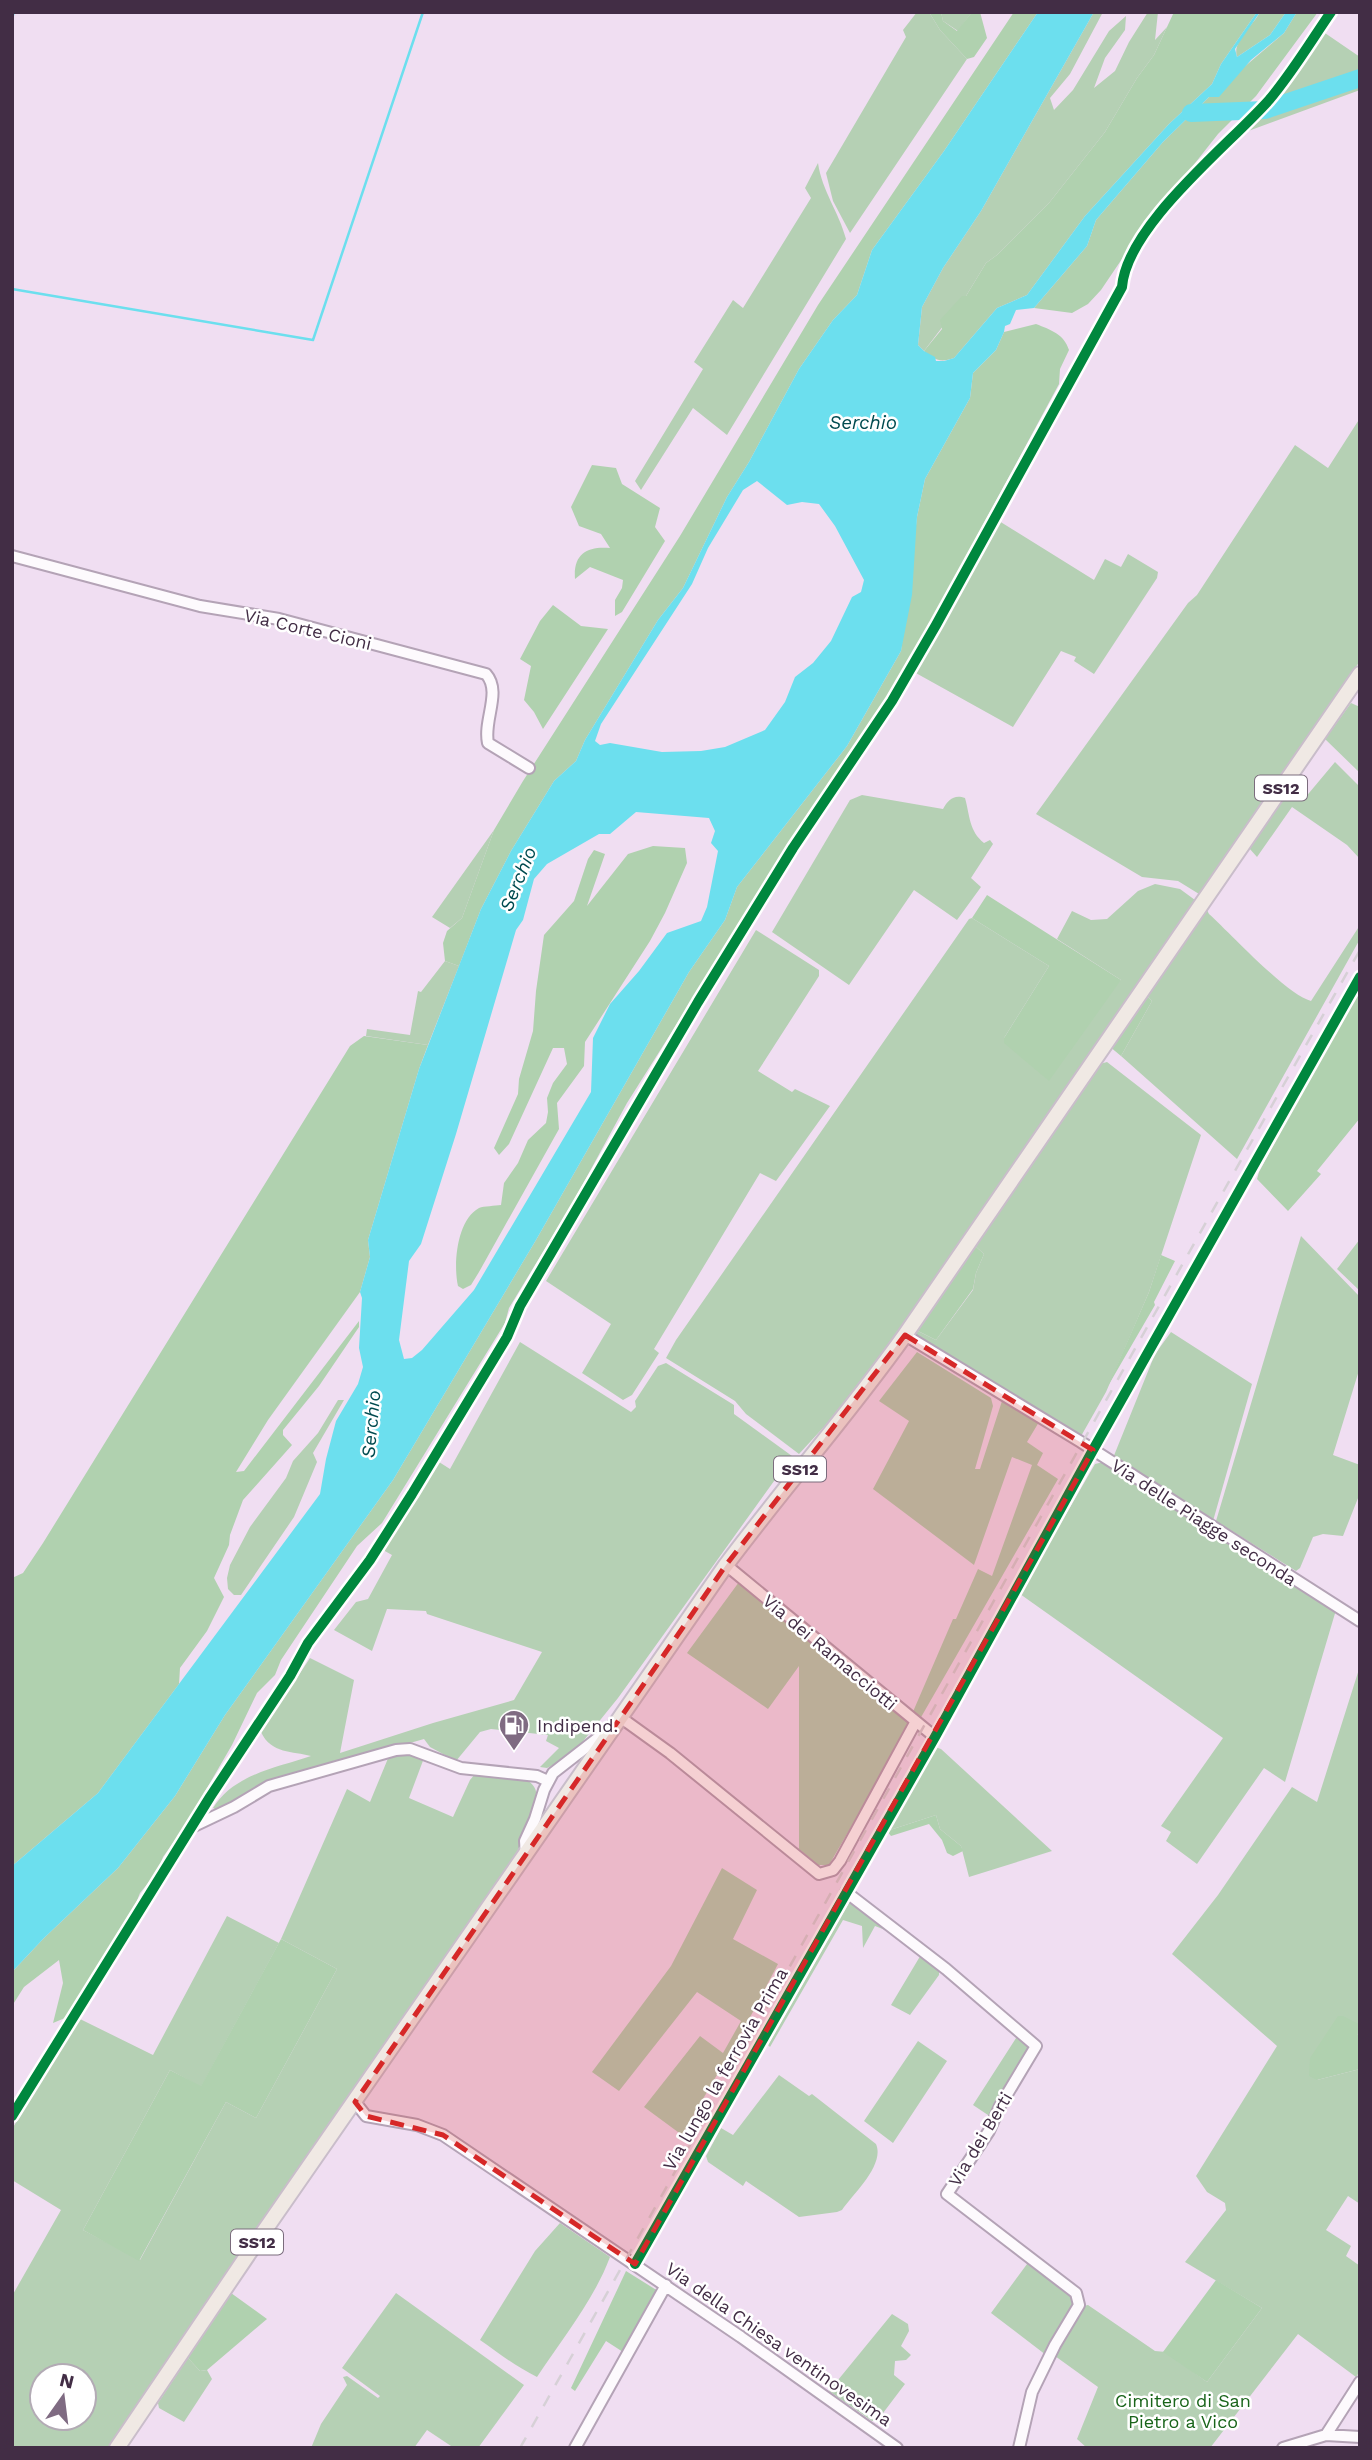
<svg xmlns="http://www.w3.org/2000/svg" width="1372" height="2460" viewBox="0 0 1372 2460" font-family="'Work Sans',sans-serif">
	<rect width="100%" height="100%" fill="#f0def2"/>
	<path fill="#b5d0b4" fill-rule="evenodd" d="M 917,12 L 929,12 L 940,30 L 967,59 L 850,233 L 833,201 L 826,173 L 906,37 L 903,30 Z
		M 941,12 L 972,12 L 958,31 L 943,21 Z
		M 1094,12 L 1103,12 L 1070,74 L 1050,98 L 1054,110 L 1073,90 L 1109,31 L 1126,16 L 1125,30 L 1105,58 L 1094,88 L 1115,71 L 1129,42 L 1148,12 L 1158,12 L 1155,40 L 1167,27 L 1154,55 L 1137,78 L 1105,132 L 1049,203 L 997,255 L 986,263 L 966,296 L 924,351 L 918,345 L 922,307 L 943,268 L 981,211 Z
		M 1322,31 L 1360,57 L 1360,90 L 1232,137 L 1268,104 Z
		M 818,163 C 822,191 839,212 846,239 L 727,435 L 693,408 L 641,490 L 635,481 L 703,369 L 694,362 L 733,300 L 743,308 L 811,198 L 805,188 Z
		M 1360,418 L 1360,661 L 1199,894 L 1178,881 L 1142,877 L 1036,814 L 1188,603 L 1197,595 L 1295,445 L 1328,468 Z
		M 999,521 L 1094,580 L 1105,559 L 1121,567 L 1128,554 L 1158,572 L 1157,578 L 1094,674 L 1074,661 L 1076,657 L 1061,651 L 1013,727 L 914,672 Z
		M 1351,703 L 1360,707 L 1360,773 L 1325,739 Z
		M 1335,762 L 1360,787 L 1360,859 L 1347,845 L 1292,807 L 1257,857 L 1249,848 L 1283,797 L 1289,790 L 1304,799 Z
		M 862,795 L 943,809 C 948,800 954,794 965,798 C 970,816 969,831 984,843 L 990,840 L 993,844 L 971,878 L 981,887 L 957,920 L 914,890 L 849,985 L 772,932 L 850,800 Z
		M 494,830 L 462,918 L 450,928 L 432,917 Z
		M 1155,884 L 1180,889 L 1195,900 L 856,1392 L 799,1454 L 746,1414 L 735,1401 L 666,1358 L 676,1340 L 969,919 L 972,918 L 1049,966 L 1004,1038 L 1121,980 L 1057,939 L 1072,911 L 1091,920 L 1107,919 L 1138,891 Z
		M 1206,908 L 1209,914 C 1230,933 1287,995 1311,1001 L 1360,925 L 1360,939 L 1237,1159 L 1121,1056 L 1152,1001 L 1145,994 Z
		M 756,930 L 819,970 L 819,976 L 758,1071 L 792,1092 L 795,1089 L 830,1106 L 776,1181 L 760,1173 L 654,1349 L 659,1353 L 632,1395 L 623,1400 L 582,1373 L 611,1324 L 546,1281 Z
		M 445,961 L 459,966 L 428,1045 L 366,1036 L 367,1029 L 410,1035 L 418,991 L 421,992 Z
		M 1107,1062 L 1201,1135 L 1149,1292 L 1106,1392 L 1080,1438 L 917,1337 L 916,1330 L 936,1340 L 973,1290 L 976,1273 L 984,1254 L 973,1244 L 1100,1064 Z
		M 1301,1236 L 1360,1297 L 1360,1367 L 1333,1455 L 1360,1465 L 1360,1493 L 1343,1536 L 1323,1534 L 1313,1537 L 1300,1568 L 1296,1571 L 1216,1521 Z
		M 1360,1239 L 1360,1291 L 1337,1269 Z
		M 1171,1332 L 1252,1384 L 1213,1521 L 1113,1458 L 1155,1354 Z
		M 520,1342 L 631,1412 L 636,1407 L 635,1401 L 658,1366 L 666,1363 L 734,1405 L 734,1414 L 792,1456 L 618,1698 L 580,1745 L 557,1763 L 547,1768 L 540,1767 L 559,1748 L 546,1741 L 548,1735 L 491,1729 L 480,1732 L 456,1761 L 430,1747 L 424,1739 L 258,1786 L 217,1810 L 213,1808 C 234,1774 276,1768 311,1756 C 293,1751 271,1754 261,1732 L 310,1658 L 354,1680 L 340,1753 L 433,1723 L 514,1700 L 542,1652 L 427,1614 L 426,1611 L 387,1609 L 372,1651 L 334,1630 L 356,1602 L 368,1599 L 392,1555 L 383,1550 L 439,1462 L 450,1469 Z
		M 917,1352 L 991,1398 L 993,1406 L 975,1469 L 980,1469 L 1002,1401 L 1039,1422 L 1027,1442 L 1043,1453 L 1037,1465 L 1058,1479 L 920,1719 L 912,1714 L 953,1619 L 956,1619 L 978,1569 L 992,1576 L 1032,1465 L 1012,1457 L 974,1565 L 873,1489 L 909,1421 L 879,1401 Z
		M 338,1400 L 344,1400 L 313,1453 L 317,1462 L 294,1517 L 241,1595 L 234,1595 L 228,1589 L 227,1578 L 230,1565 L 250,1527 L 286,1478 L 293,1461 L 318,1433 Z
		M 1099,1463 L 1106,1463 L 1336,1610 L 1285,1782 L 1264,1768 L 1197,1864 L 1166,1841 L 1171,1832 L 1161,1826 L 1223,1738 L 1020,1594 L 1095,1464 Z
		M 739,1582 L 912,1722 L 829,1865 L 818,1865 L 799,1849 L 799,1666 L 768,1709 L 687,1653 Z
		M 1360,1666 L 1360,2035 L 1357,2034 L 1317,2080 L 1360,2069 L 1360,2204 L 1348,2196 L 1326,2230 L 1351,2246 L 1346,2256 L 1360,2266 L 1360,2371 L 1356,2377 L 1298,2334 L 1210,2448 L 1087,2448 L 1077,2439 L 1098,2387 L 1055,2356 L 1083,2306 L 1088,2305 L 1155,2351 L 1166,2352 L 1207,2382 L 1262,2308 L 1185,2262 L 1226,2210 L 1225,2203 L 1207,2192 L 1196,2176 L 1277,2046 L 1172,1954 L 1218,1895 L 1292,1787 L 1317,1802 Z
		M 935,1747 L 941,1749 L 1052,1851 L 969,1877 L 961,1846 L 940,1829 L 936,1815 L 887,1831 Z
		M 399,1754 L 424,1758 L 409,1798 L 453,1817 L 470,1780 L 475,1774 L 525,1779 C 534,1784 537,1789 537,1800 L 514,1860 L 108,2448 L 12,2448 L 12,2296 L 61,2210 L 12,2180 L 12,2129 L 80,2019 L 153,2055 L 227,1916 L 279,1943 L 201,2087 L 170,2070 L 83,2230 L 140,2260 L 226,2102 L 256,2118 L 337,1969 L 281,1939 L 347,1789 L 370,1802 L 389,1756 ZM 42,2376 L 84,2376 L 84,2418 L 42,2418 Z
		M 722,1868 L 757,1890 L 733,1939 L 778,1964 L 746,2025 L 682,2135 L 644,2107 L 700,2036 L 723,2053 L 741,2021 L 697,1992 L 619,2091 L 592,2072 L 671,1966 Z
		M 850,1901 L 893,1933 L 875,1926 L 863,1948 L 862,1926 L 843,1920 L 770,2047 L 768,2045 Z
		M 922,1953 L 939,1967 L 939,1975 L 910,2015 L 891,2005 Z
		M 1018,2035 L 1026,2042 L 1029,2048 L 991,2117 L 973,2105 Z
		M 918,2041 L 947,2061 L 893,2143 L 864,2121 Z
		M 779,2075 L 809,2096 L 812,2094 L 876,2144 C 885,2165 854,2193 842,2210 L 837,2212 L 799,2217 L 746,2181 L 743,2186 L 708,2162 L 706,2156 L 721,2128 L 733,2135 Z
		M 560,2223 L 610,2257 C 594,2300 562,2339 537,2377 C 515,2366 500,2354 480,2340 L 535,2251 Z
		M 1030,2260 L 1072,2294 L 1075,2304 L 1046,2355 L 991,2313 Z
		M 396,2293 L 524,2385 L 478,2448 L 454,2448 L 427,2430 L 414,2448 L 311,2448 L 321,2424 L 347,2385 L 343,2377 L 347,2376 L 378,2398 L 380,2396 L 342,2368 Z
		M 892,2314 L 908,2324 L 909,2331 L 901,2346 L 911,2355 L 906,2360 L 895,2361 L 894,2375 L 905,2384 L 877,2421 L 872,2421 L 829,2391 Z
		M 188,2358 L 200,2371 L 207,2370 L 212,2379 L 184,2422 L 159,2408 L 158,2403 Z"/>
	<path fill="#b0d1af" d="M 929,12 L 941,12 L 943,21 L 957,31 L 972,12 L 980,12 L 987,38 L 974,57 L 967,59 L 940,30 Z
		M 1014,12 L 1038,12 L 944,151 L 872,250 L 857,295 L 833,320 L 799,369 L 749,462 L 727,497 L 683,588 L 658,620 L 585,740 L 576,761 L 554,781 L 511,851 L 481,909 L 459,966 L 445,961 L 443,943 L 447,931 L 462,918 L 494,830 L 523,781 L 680,536 L 818,305 Z
		M 1174,12 L 1257,12 L 1221,64 L 1212,84 L 1169,124 L 1085,216 L 1027,295 L 997,308 L 954,358 C 940,363 935,360 924,351 L 942,329 L 940,320 L 962,296 L 966,296 L 986,263 L 997,255 L 1049,203 L 1105,132 L 1137,78 L 1154,55 Z
		M 1260,12 L 1286,12 L 1270,35 L 1237,57 C 1232,41 1253,26 1260,12 Z
		M 1297,12 L 1318,12 L 1256,96 L 1218,134 L 1166,200 L 1128,250 L 1101,290 L 1088,304 L 1072,313 L 1034,308 L 1087,246 L 1096,220 L 1163,142 L 1209,97 L 1284,33 Z
		M 1036,324 C 1051,330 1064,334 1069,350 L 1060,369 L 1059,384 L 902,675 L 795,835 L 678,1022 L 627,1103 L 572,1204 L 509,1308 L 505,1323 L 382,1523 L 357,1546 L 281,1660 L 275,1675 L 257,1693 L 232,1745 L 185,1826 L 163,1857 L 158,1871 L 140,1893 L 136,1903 L 65,2018 L 53,2023 L 63,1983 L 59,1960 L 24,1987 L 12,2006 L 12,1972 L 44,1938 L 118,1868 L 175,1796 L 225,1715 L 393,1480 L 536,1240 L 689,972 L 725,920 L 737,887 L 847,746 L 901,651 L 917,517 L 925,479 L 970,398 L 973,373 L 996,350 L 1004,332 Z
		M 592,465 L 616,468 L 622,484 L 660,508 L 655,527 L 665,541 L 622,612 L 615,616 L 615,600 L 622,588 L 623,580 L 590,567 L 575,579 C 573,553 588,546 610,548 L 601,534 L 579,526 L 571,507 Z
		M 553,605 L 581,626 L 608,629 L 543,729 L 534,712 L 524,700 L 531,666 L 520,659 L 540,621 Z
		M 653,846 L 685,848 L 687,863 L 665,913 L 650,941 L 585,1042 L 584,1066 L 557,1103 L 559,1129 L 479,1272 L 471,1285 L 463,1289 L 458,1286 C 453,1264 457,1220 479,1208 C 484,1206 495,1206 501,1205 L 504,1183 L 518,1163 L 528,1140 L 546,1123 L 548,1112 L 547,1098 L 553,1083 L 567,1064 L 564,1048 L 553,1048 L 509,1144 L 499,1155 L 494,1148 L 518,1094 L 519,1079 L 533,1031 L 536,991 L 544,935 L 574,901 L 588,859 L 594,850 L 605,854 L 587,906 L 628,854 Z
		M 987,895 L 1121,980 L 1049,1081 L 1004,1043 L 1004,1038 L 1049,966 L 972,918 Z
		M 1360,983 L 1360,1118 L 1317,1171 L 1321,1174 L 1288,1211 L 1257,1179 L 1259,1172 Z
		M 1145,994 L 1152,1001 L 1121,1056 L 1109,1046 Z
		M 364,1036 L 428,1045 L 419,1069 L 368,1240 L 370,1257 L 360,1292 L 268,1420 L 236,1472 L 244,1471 L 359,1321 L 359,1327 L 319,1386 L 283,1430 L 283,1435 L 292,1445 L 243,1500 L 230,1535 L 229,1545 L 214,1578 L 224,1597 L 207,1631 L 180,1668 L 179,1684 L 98,1793 L 12,1866 L 12,1578 L 23,1573 L 43,1543 L 350,1046 Z
		M 973,1244 L 984,1254 L 976,1273 L 973,1289 L 936,1340 L 916,1330 Z
		M 1161,1255 L 1175,1261 L 1154,1302 L 1155,1305 L 1108,1386 L 1149,1292 Z
		M 936,1815 L 940,1829 L 961,1846 L 963,1851 L 953,1856 L 947,1853 L 942,1840 L 929,1824 L 891,1836 L 887,1831 Z
		M 281,1939 L 337,1969 L 256,2118 L 226,2102 L 139,2261 L 83,2230 L 170,2070 L 201,2086 Z
		M 1338,2016 L 1343,2016 L 1359,2024 L 1357,2034 L 1360,2035 L 1360,2069 L 1317,2080 L 1309,2076 L 1310,2058 Z
		M 626,2271 L 658,2291 L 623,2352 L 606,2341 L 575,2391 L 571,2388 Z
		M 1216,2280 L 1262,2308 L 1207,2382 L 1163,2352 Z
		M 231,2293 L 267,2319 L 207,2370 L 200,2371 L 188,2358 Z"/>
	<path fill="#6cdfee" fill-rule="evenodd" d="M 1038,12 L 1094,12 L 981,211 L 943,268 L 922,307 L 918,345 L 924,351 L 935,357 L 936,361 L 944,361 L 954,358 L 997,308 L 1027,295 L 1085,216 L 1169,124 L 1212,84 L 1221,64 L 1257,12 L 1260,12 L 1235,49 L 1237,57 L 1270,35 L 1286,12 L 1297,12 L 1284,33 L 1251,60 L 1219,97 L 1209,97 L 1163,142 L 1096,220 L 1087,246 L 1034,308 L 1016,310 L 1010,324 L 1005,326 L 1004,332 L 996,350 L 973,373 L 970,398 L 925,479 L 917,517 L 912,595 L 901,651 L 847,746 L 737,887 L 725,920 L 689,972 L 536,1240 L 393,1480 L 225,1715 L 175,1796 L 118,1868 L 44,1938 L 12,1972 L 12,1866 L 98,1793 L 320,1494 L 326,1459 L 336,1421 L 358,1384 L 363,1367 L 359,1348 L 362,1298 L 360,1292 L 370,1257 L 368,1240 L 419,1069 L 481,909 L 511,851 L 554,781 L 576,761 L 585,740 L 658,620 L 683,588 L 727,497 L 749,462 L 799,369 L 833,320 L 857,295 L 872,250 L 944,151 ZM 757,481 L 787,505 L 802,502 L 819,504 L 835,526 L 864,580 L 861,592 L 852,597 L 831,641 L 813,663 L 795,677 L 785,702 L 765,730 L 725,747 L 701,751 L 662,752 L 610,743 L 600,745 L 595,741 L 601,724 L 692,584 L 708,548 L 743,490 ZM 636,812 L 709,818 L 715,831 L 711,843 L 718,851 L 707,907 L 701,921 L 667,933 L 639,971 L 610,1004 L 593,1038 L 591,1092 L 474,1290 L 422,1350 L 412,1358 L 404,1359 L 399,1340 L 409,1261 L 421,1244 L 456,1134 L 516,930 L 523,920 L 534,879 L 547,864 L 599,834 L 610,834 Z"/>
	<g fill="none" stroke-linecap="round" stroke-linejoin="round">
		<path stroke="#6cdfee" stroke-width="2.5" d="M 12,18 L 14,12
			M 12,289 L 313,340 L 423,12"/>
		<path stroke="#6cdfee" stroke-width="18" d="M 1191,113 L 1265,110 L 1360,78"/>
		<g stroke="#b4a3b6" stroke-width="14">
			<path id="minor" d="M 12,556 L 200,606 L 279,619 L 486,674 C 502,692 483,720 488,743 L 529,768
				M 905,1335 L 1081,1442 L 1360,1621
				M 726,1565 L 935,1737
				M 620,1717 L 670,1753 L 819,1874 L 833,1870 L 840,1861 L 915,1723
				M 192,1827 L 234,1807 L 269,1786 L 396,1750 L 410,1749 L 461,1768 L 537,1776 L 548,1781
				M 526,1855 L 525,1841 L 535,1819 L 544,1790 L 553,1773 L 607,1731
				M 846,1892 L 946,1969 L 1036,2046 L 1000,2106 L 989,2131 L 947,2194 L 1076,2293 L 1079,2305 L 1055,2345 L 1032,2392 L 1019,2448
				M 355,2102 L 366,2116 L 417,2125 L 443,2135 L 741,2337 L 897,2448
				M 635,2264 L 935,1737 L 1093,1450 L 1360,977
				M 1326,2435 L 1360,2382
				M 575,2448 L 666,2285
				M 1283,2448 L 1326,2435 L 1360,2437"/>
		</g>
		<g stroke="#c9bdca" stroke-width="18">
			<path id="major" d="M 117,2448 L 251,2250 L 726,1565 C 784,1487 849,1414 905,1335 L 1360,674"/>
		</g>
		<use href="#minor" stroke="#fdfafd" stroke-width="10"/>
		<use href="#major" stroke="#f0e9e4" stroke-width="14"/>
		<path stroke="#d6d0d6" stroke-width="2.5" stroke-dasharray="12 12" stroke-linecap="butt" d="M 520,2448 C 801,1949 1077,1448 1360,950"/>
		<g stroke="#fff" stroke-width="15">
			<path id="cycleway" d="M 12,2116 L 210,1797 L 290,1676 L 308,1643 L 370,1560 L 412,1494 L 507,1337 L 520,1306 L 698,1002 L 793,848 L 892,701 L 936,625 L 1122,287 C 1127,225 1228,146 1269,100 C 1292,73 1311,41 1331,12
				M 635,2264 L 935,1737 L 1093,1450 L 1360,977"/>
		</g>
		<use href="#cycleway" stroke="#00873e" stroke-width="10"/>
	</g>
	<path fill="#d62828" fill-opacity="0.2" stroke="#d62828" stroke-width="5" stroke-dasharray="14 9" stroke-linejoin="round" d="M 905,1335 L 1093,1450 L 635,2264 L 443,2135 L 366,2116 L 355,2102 L 726,1565 Z"/>
	<defs>
		<g id="fuel-pin" transform="scale(1.575)"><path d="M0 17L-7.5 6A9.5 9.5 0 1 1 7.5 6Z" fill="#7f6b82" stroke="#fff"/><path d="M-5.5-6h7V0h2V4h1.3V-2.5L3-4.5l.8-.8L6-3V5H2.5V1h-1V6h-7ZM-4.2-4.7v3.2H.2V-4.7Z" fill="#fff"/></g>
	</defs>
	<g fill-rule="evenodd">
		<use href="#fuel-pin" x="514" y="1725"/>
	</g>
	<g text-anchor="middle" dominant-baseline="central" stroke-width="5" stroke-linejoin="round" paint-order="stroke">
		<g fill="#fff" stroke="#7b6c7d" stroke-width="2">
			<rect x="1255" y="775.5" width="52" height="25" rx="5"/>
			<rect x="774" y="1456.5" width="52" height="25" rx="5"/>
			<rect x="231" y="2229.5" width="52" height="25" rx="5"/>
		</g>
		<g font-size="16" font-weight="bold" fill="#422d45">
			<text x="1281" y="788">SS12</text>
			<text x="800" y="1469">SS12</text>
			<text x="257" y="2242">SS12</text>
		</g>
		<g font-size="18" fill="#422d45" stroke="#fff">
			<text transform="translate(308 629) rotate(13)">Via Corte Cioni</text>
			<text transform="translate(1204 1522) rotate(33)">Via delle Piagge seconda</text>
			<text transform="translate(830 1652) rotate(40)">Via dei Ramacciotti</text>
			<text transform="translate(725 2069) rotate(-60)">Via lungo la ferrovia Prima</text>
			<text transform="translate(980 2139) rotate(-59)">Via dei Berti</text>
			<text transform="translate(779 2344) rotate(35)">Via della Chiesa ventinovesima</text>
		</g>
		<g font-size="18" fill="#422d45" stroke="#fff" text-anchor="start">
			<text x="537" y="1725">Indipend.</text>
		</g>
		<g font-size="18" fill="#19641a" stroke="#fff">
			<text x="1183" y="2400">Cimitero di San<tspan x="1183" dy="21">Pietro a Vico</tspan></text>
		</g>
		<g font-size="19" font-style="italic" fill="#004b50" stroke="#fff">
			<text x="863" y="422">Serchio</text>
			<text transform="translate(518 879) rotate(-68)">Serchio</text>
			<text transform="translate(371 1424) rotate(-85)">Serchio</text>
		</g>
	</g>
	<rect width="1372" height="2460" fill="none" stroke="#422d45" stroke-width="28"/>
	<g transform="translate(63 2397) rotate(14)"><circle r="33" fill="#ffffff" stroke="#b3abb5" stroke-width="2"/>
	<path d="M0-5L12 26L0 18L-12 26Z" fill="#7f6b82"/>
	<text y="-10" font-size="19" font-weight="bold" text-anchor="middle" fill="#422d45">N</text>
	</g>
</svg>
